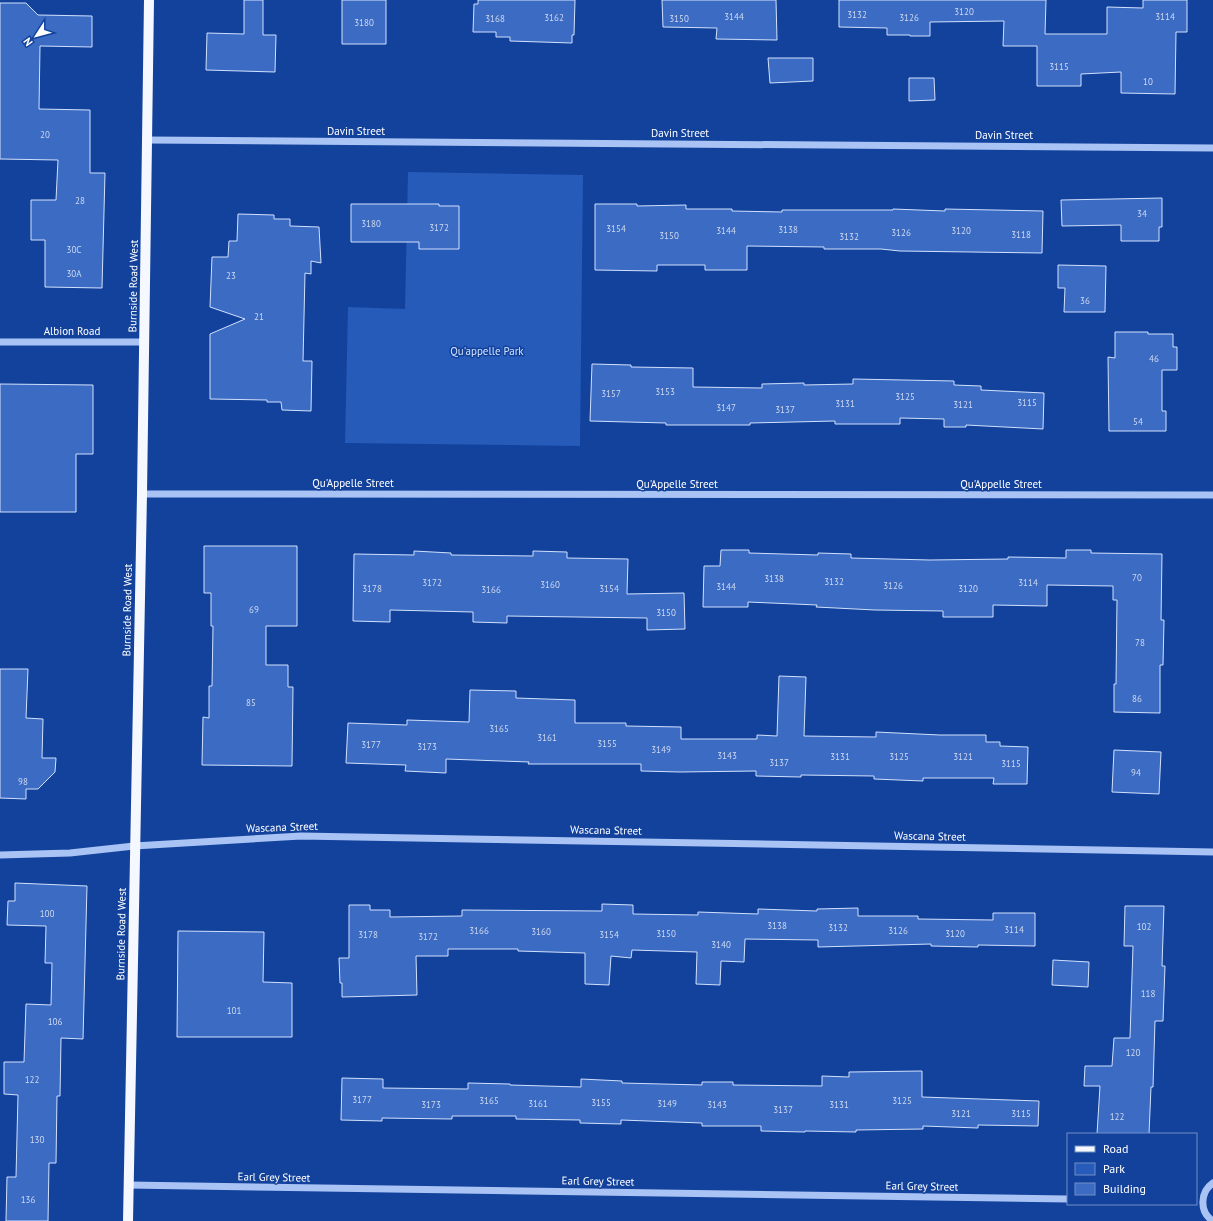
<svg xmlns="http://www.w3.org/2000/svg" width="1213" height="1221" viewBox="0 0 1213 1221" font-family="'PT Sans',sans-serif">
	<rect width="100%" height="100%" fill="#13429c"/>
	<path fill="#265bba" d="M 408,172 L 583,175 L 580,446 L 345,443 L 348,307 L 405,309 Z"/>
	<path fill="#3c6bc3" stroke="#d1e1fd" d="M 244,0 L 263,0 L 263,35 L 276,35 L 275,72 L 206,70 L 207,33 L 244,34 Z
		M 342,0 L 386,0 L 386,44 L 342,44 Z
		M 478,0 L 575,0 L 574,35 L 572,35 L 572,43 L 510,41 L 510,37 L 496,37 L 496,32 L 473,32 L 474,4 L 478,4 Z
		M 662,0 L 776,0 L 777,40 L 716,39 L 717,28 L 663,27 Z
		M 839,0 L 1046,0 L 1045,34 L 1107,34 L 1107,7 L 1143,8 L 1143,0 L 1187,0 L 1187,32 L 1176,32 L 1175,94 L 1121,93 L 1121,72 L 1081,74 L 1081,86 L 1037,86 L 1037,46 L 1003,46 L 1004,21 L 930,22 L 930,36 L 910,36 L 910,35 L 887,35 L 887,28 L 839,27 Z
		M 0,3 L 26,3 L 38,15 L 92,16 L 92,47 L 40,46 L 39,109 L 90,110 L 90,173 L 105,173 L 102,288 L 45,287 L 45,240 L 31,240 L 31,200 L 56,200 L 58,160 L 0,159 Z
		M 768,58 L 813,58 L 813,81 L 770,83 Z
		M 909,78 L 934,78 L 935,100 L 909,101 Z
		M 1162,198 L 1162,227 L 1159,227 L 1159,241 L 1121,241 L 1121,225 L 1062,226 L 1061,200 Z
		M 351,204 L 439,204 L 439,206 L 459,206 L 459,249 L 419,249 L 419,242 L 351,242 Z
		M 595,204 L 637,204 L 637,206 L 686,205 L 686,209 L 732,209 L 732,211 L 782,212 L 782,210 L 893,210 L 893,209 L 945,211 L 945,209 L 1043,211 L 1042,253 L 900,251 L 881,249 L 824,249 L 824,247 L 747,246 L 747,270 L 705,270 L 705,265 L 657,265 L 657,271 L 595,270 Z
		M 238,214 L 274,215 L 274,219 L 290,219 L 290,226 L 319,227 L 321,263 L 311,261 L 311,274 L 305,273 L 303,361 L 312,361 L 311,411 L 282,410 L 281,402 L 267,402 L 267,400 L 210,399 L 210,334 L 245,319 L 210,307 L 212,257 L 228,257 L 229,241 L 237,241 Z
		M 1058,265 L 1106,266 L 1105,312 L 1064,312 L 1065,288 L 1058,288 Z
		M 1115,332 L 1148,332 L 1148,334 L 1173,334 L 1173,347 L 1177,347 L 1177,370 L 1162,370 L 1162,411 L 1166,411 L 1166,431 L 1109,431 L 1108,357 L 1115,358 Z
		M 592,364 L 631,365 L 631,367 L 693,368 L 693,387 L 762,388 L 762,384 L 804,383 L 804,385 L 853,384 L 853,379 L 954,381 L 954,385 L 981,386 L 981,390 L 1044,393 L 1043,429 L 966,425 L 966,427 L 944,427 L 944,419 L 900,418 L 900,424 L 835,424 L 835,421 L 750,423 L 750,425 L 666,425 L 666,423 L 590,421 Z
		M 0,384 L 93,385 L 93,454 L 76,454 L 76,512 L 0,512 Z
		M 204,546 L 297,546 L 297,626 L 266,626 L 266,665 L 288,665 L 288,687 L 293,687 L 292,766 L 202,765 L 203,717 L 209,718 L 209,686 L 212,686 L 213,626 L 211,626 L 211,593 L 204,593 Z
		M 721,550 L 749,550 L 749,553 L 818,555 L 818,553 L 851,554 L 851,558 L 930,560 L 1008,559 L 1008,557 L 1066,558 L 1066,550 L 1091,550 L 1091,553 L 1162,554 L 1161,620 L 1164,620 L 1163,665 L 1160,665 L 1160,713 L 1114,712 L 1114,684 L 1116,684 L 1117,600 L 1113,600 L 1113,586 L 1047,585 L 1047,606 L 993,605 L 993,617 L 943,617 L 943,611 L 875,610 L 816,607 L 817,605 L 748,602 L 748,607 L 703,607 L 704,566 L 720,566 Z
		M 414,551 L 451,553 L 451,555 L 533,556 L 533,551 L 567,552 L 567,558 L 628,559 L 627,594 L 684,593 L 685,629 L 647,630 L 647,618 L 507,616 L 507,623 L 473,622 L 473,612 L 390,610 L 390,622 L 353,621 L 354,554 L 414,555 Z
		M 0,669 L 28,669 L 26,718 L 43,719 L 42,758 L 56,758 L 55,772 L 38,789 L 26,789 L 26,799 L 0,798 Z
		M 779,676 L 806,677 L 804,736 L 876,737 L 876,732 L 940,735 L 986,735 L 986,742 L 1000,742 L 1000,746 L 1028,747 L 1027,784 L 993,784 L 994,778 L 923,778 L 923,781 L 874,779 L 874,776 L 801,775 L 801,777 L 756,776 L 756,771 L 680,772 L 641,771 L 641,764 L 528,764 L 529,762 L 446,759 L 446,773 L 405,771 L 406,765 L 346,763 L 348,723 L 407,725 L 407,720 L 469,722 L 470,690 L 516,691 L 516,698 L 575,700 L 575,723 L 626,723 L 626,726 L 681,727 L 681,739 L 757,739 L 757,735 L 777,736 Z
		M 1114,750 L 1161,752 L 1159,794 L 1112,792 Z
		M 15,883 L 87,886 L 83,1039 L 61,1038 L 60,1096 L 57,1096 L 56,1163 L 49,1163 L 48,1221 L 6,1221 L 7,1177 L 16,1177 L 18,1095 L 4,1094 L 4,1062 L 24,1062 L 26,1004 L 51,1005 L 52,963 L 45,963 L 46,926 L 7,925 L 8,901 L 15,901 Z
		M 602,904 L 633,905 L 633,914 L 698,915 L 698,912 L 758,914 L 758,909 L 817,911 L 817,909 L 858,908 L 858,916 L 918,916 L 918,919 L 993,920 L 993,913 L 1035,913 L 1035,946 L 978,945 L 978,947 L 931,946 L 931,944 L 818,947 L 818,940 L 745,939 L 744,962 L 721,961 L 720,985 L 696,984 L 697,952 L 632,950 L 631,958 L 611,956 L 609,985 L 585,984 L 585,953 L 518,951 L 518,949 L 448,949 L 448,956 L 416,956 L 417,995 L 342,997 L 342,983 L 340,983 L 339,958 L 349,958 L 349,905 L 370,905 L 370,910 L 390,910 L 390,917 L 462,916 L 462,910 L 602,911 Z
		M 1125,906 L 1164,906 L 1162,966 L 1165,966 L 1163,1021 L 1155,1021 L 1153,1087 L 1151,1087 L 1149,1134 L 1097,1134 L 1100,1086 L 1084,1086 L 1085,1066 L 1112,1066 L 1114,1038 L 1130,1038 L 1133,946 L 1124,946 Z
		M 178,931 L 264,932 L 263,982 L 292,983 L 292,1037 L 177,1037 Z
		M 1053,960 L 1089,962 L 1088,987 L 1052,985 Z
		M 922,1071 L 922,1097 L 1039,1101 L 1038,1126 L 978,1125 L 978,1128 L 923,1126 L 923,1129 L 856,1130 L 856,1132 L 805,1131 L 805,1132 L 761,1131 L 761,1126 L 702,1126 L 702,1123 L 621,1120 L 621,1124 L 580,1123 L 580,1120 L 516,1119 L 516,1116 L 452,1116 L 452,1119 L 382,1118 L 382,1121 L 341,1120 L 342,1078 L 383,1079 L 383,1088 L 468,1089 L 468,1083 L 510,1084 L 510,1085 L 581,1087 L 581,1079 L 622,1081 L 622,1083 L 702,1085 L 702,1082 L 733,1082 L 733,1085 L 822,1086 L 822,1076 L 849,1077 L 849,1072 Z"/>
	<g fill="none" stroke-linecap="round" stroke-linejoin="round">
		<path stroke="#a8c3f4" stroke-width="7" d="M 147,140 L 1213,148
			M 0,342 L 144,342
			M 142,494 L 1213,495
			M 0,855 L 70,853 L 134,846 L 301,836 L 1213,852
			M 1213,1183 C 1200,1192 1199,1212 1213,1221
			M 128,1185 L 1068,1199"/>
		<path stroke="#f5f8ff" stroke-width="10" d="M 128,1221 L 142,494 L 149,0"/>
	</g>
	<g text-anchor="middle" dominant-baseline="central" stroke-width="3" stroke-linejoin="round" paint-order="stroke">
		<g font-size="9" fill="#cedaf0">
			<text x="964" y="11">3120</text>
			<text x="857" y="14">3132</text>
			<text x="734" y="16">3144</text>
			<text x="1165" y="16">3114</text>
			<text x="554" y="17">3162</text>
			<text x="909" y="17">3126</text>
			<text x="495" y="18">3168</text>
			<text x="679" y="18">3150</text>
			<text x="364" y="22">3180</text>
			<text x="1059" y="66">3115</text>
			<text x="1148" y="81">10</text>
			<text x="45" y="134">20</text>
			<text x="80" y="200">28</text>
			<text x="1142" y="213">34</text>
			<text x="371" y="223">3180</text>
			<text x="439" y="227">3172</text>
			<text x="616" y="228">3154</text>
			<text x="788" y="229">3138</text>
			<text x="726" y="230">3144</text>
			<text x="961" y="230">3120</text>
			<text x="901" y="232">3126</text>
			<text x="1021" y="234">3118</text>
			<text x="669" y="235">3150</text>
			<text x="849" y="236">3132</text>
			<text x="74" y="249">30C</text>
			<text x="74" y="273">30A</text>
			<text x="231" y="275">23</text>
			<text x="1085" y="300">36</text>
			<text x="259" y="316">21</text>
			<text x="1154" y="358">46</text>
			<text x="665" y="391">3153</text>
			<text x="611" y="393">3157</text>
			<text x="905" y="396">3125</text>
			<text x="1027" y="402">3115</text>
			<text x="845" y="403">3131</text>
			<text x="963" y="404">3121</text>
			<text x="726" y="407">3147</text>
			<text x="785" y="409">3137</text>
			<text x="1138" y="421">54</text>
			<text x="1137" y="577">70</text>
			<text x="774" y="578">3138</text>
			<text x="834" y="581">3132</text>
			<text x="432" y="582">3172</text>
			<text x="1028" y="582">3114</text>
			<text x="550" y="584">3160</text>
			<text x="893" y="585">3126</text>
			<text x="726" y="586">3144</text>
			<text x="372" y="588">3178</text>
			<text x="609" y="588">3154</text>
			<text x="968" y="588">3120</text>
			<text x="491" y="589">3166</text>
			<text x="254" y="609">69</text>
			<text x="666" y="612">3150</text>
			<text x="1140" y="642">78</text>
			<text x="1137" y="698">86</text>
			<text x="251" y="702">85</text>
			<text x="499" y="728">3165</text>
			<text x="547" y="737">3161</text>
			<text x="607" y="743">3155</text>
			<text x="371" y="744">3177</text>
			<text x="427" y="746">3173</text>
			<text x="661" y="749">3149</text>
			<text x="727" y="755">3143</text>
			<text x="840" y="756">3131</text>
			<text x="899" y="756">3125</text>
			<text x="963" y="756">3121</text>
			<text x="779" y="762">3137</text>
			<text x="1011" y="763">3115</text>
			<text x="1136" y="772">94</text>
			<text x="23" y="781">98</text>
			<text x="47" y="913">100</text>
			<text x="777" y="925">3138</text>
			<text x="1144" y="926">102</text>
			<text x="838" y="927">3132</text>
			<text x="1014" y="929">3114</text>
			<text x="479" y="930">3166</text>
			<text x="898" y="930">3126</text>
			<text x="541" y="931">3160</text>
			<text x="666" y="933">3150</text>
			<text x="955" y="933">3120</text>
			<text x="368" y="934">3178</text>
			<text x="609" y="934">3154</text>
			<text x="428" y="936">3172</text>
			<text x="721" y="944">3140</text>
			<text x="1148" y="993">118</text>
			<text x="234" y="1010">101</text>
			<text x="55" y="1021">106</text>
			<text x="1133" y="1052">120</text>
			<text x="32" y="1079">122</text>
			<text x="362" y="1099">3177</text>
			<text x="489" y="1100">3165</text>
			<text x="902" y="1100">3125</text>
			<text x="601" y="1102">3155</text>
			<text x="538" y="1103">3161</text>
			<text x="667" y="1103">3149</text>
			<text x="431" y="1104">3173</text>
			<text x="717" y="1104">3143</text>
			<text x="839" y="1104">3131</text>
			<text x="783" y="1109">3137</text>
			<text x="961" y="1113">3121</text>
			<text x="1021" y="1113">3115</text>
			<text x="1117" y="1116">122</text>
			<text x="37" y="1139">130</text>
			<text x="28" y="1199">136</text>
		</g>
		<g font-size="11" fill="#fff" stroke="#13429c">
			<text x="356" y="131">Davin Street</text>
			<text x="680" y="133">Davin Street</text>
			<text x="1004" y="135">Davin Street</text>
			<text transform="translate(133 286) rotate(-89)">Burnside Road West</text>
			<text x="72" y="331">Albion Road</text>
			<text x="353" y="483">Qu'Appelle Street</text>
			<text x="677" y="484">Qu'Appelle Street</text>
			<text x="1001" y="484">Qu'Appelle Street</text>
			<text transform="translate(127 610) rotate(-89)">Burnside Road West</text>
			<text transform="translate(282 827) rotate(-2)">Wascana Street</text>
			<text transform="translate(606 830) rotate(1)">Wascana Street</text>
			<text transform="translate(930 836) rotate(1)">Wascana Street</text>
			<text transform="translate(121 934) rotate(-89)">Burnside Road West</text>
			<text transform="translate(274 1177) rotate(1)">Earl Grey Street</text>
			<text transform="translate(598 1181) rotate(1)">Earl Grey Street</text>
			<text transform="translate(922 1186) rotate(1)">Earl Grey Street</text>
		</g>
		<g font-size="11" fill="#d1e1fd" stroke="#13429c">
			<text x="487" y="351">Qu'appelle Park</text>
		</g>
	</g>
	<rect x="1067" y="1133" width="130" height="72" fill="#13429c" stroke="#718ec4"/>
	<rect x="1075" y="1146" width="20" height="6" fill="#f5f8ff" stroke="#718ec4"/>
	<text x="1103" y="1153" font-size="12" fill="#ffffff">Road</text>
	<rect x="1075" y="1163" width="20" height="12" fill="#265bba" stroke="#718ec4"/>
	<text x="1103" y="1173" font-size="12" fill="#ffffff">Park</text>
	<rect x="1075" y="1183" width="20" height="12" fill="#3c6bc3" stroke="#718ec4"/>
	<text x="1103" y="1193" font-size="12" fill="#ffffff">Building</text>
	<g transform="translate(36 36) rotate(234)" stroke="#13429c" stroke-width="3" paint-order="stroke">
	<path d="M0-3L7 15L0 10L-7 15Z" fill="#ffffff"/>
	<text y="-6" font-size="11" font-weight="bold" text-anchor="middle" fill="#ffffff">N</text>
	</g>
</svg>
